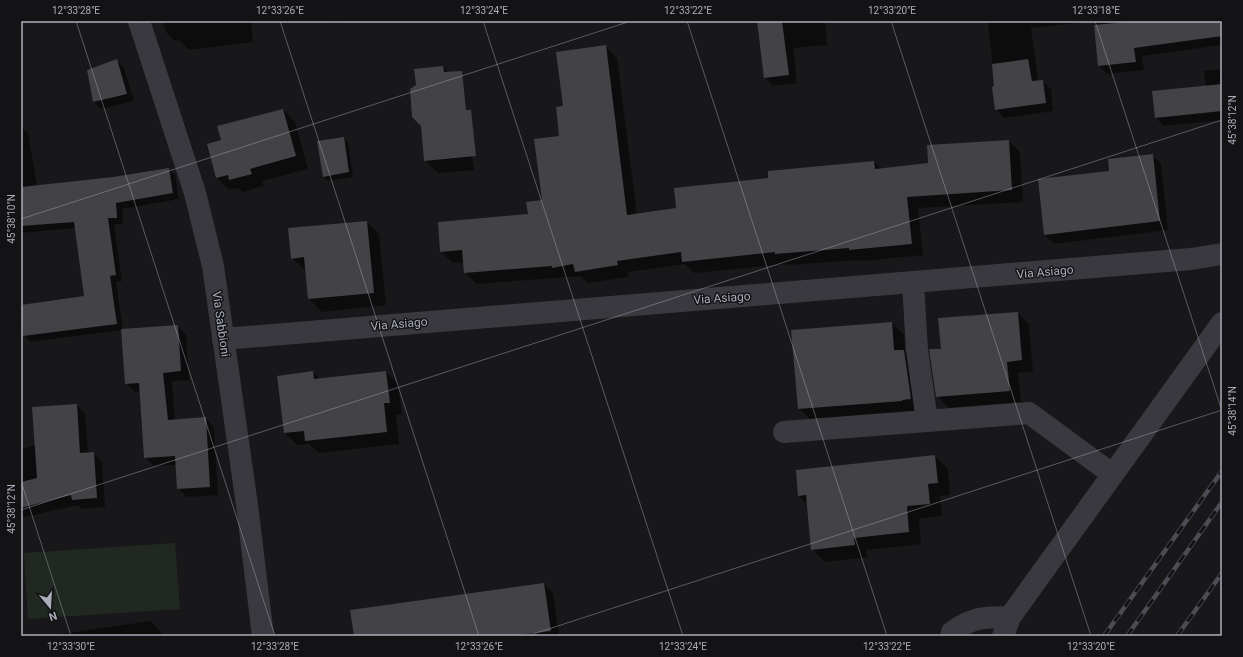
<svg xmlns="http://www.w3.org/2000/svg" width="1243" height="657" viewBox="0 0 1243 657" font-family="Roboto,sans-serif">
	<rect width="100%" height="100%" fill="#18181a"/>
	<path fill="#202821" d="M 175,543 L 180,609 L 28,619 L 24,553 Z"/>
	<path fill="#0007" d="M 163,21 L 251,21 L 253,42 L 189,50 L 179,40 L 175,41 L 166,32 Z
		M 330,21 L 365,21 L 332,23 Z
		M 393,21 L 409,21 L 395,23 Z
		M 758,21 L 825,21 L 827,45 L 793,48 L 797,83 L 773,86 L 765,78 Z
		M 988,21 L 1218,21 L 1221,45 L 1142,56 L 1144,70 L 1107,74 L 1099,66 L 1095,21 L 1031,28 L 1038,81 L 1042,81 L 1051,89 L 1053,111 L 1004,118 L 996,109 L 995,87 Z
		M 605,46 L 617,58 L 637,215 L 677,209 L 770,179 L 874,162 L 882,169 L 929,164 L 1009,141 L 1020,152 L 1023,202 L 918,208 L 923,255 L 862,261 L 860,260 L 788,265 L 786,264 L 694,273 L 685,264 L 628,272 L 629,277 L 587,283 L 581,276 L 477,284 L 465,273 L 464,262 L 453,263 L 441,252 L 529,215 L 543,201 L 560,137 L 564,107 Z
		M 116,60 L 124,68 L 134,101 L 101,109 L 94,102 L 88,71 Z
		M 443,67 L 461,85 L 474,170 L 438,173 L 425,160 L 422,126 Z
		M 1222,69 L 1222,120 L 1164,126 L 1156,118 L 1206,86 L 1204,71 Z
		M 283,110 L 295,122 L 308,169 L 262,181 L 264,186 L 243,192 L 238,188 L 229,190 L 217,178 L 222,140 Z
		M 21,127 L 28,133 L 37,186 L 113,178 L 168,169 L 175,175 L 179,199 L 122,209 L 123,224 L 114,224 L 122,281 L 116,282 L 123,330 L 178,326 L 186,335 L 189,380 L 172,381 L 175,420 L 205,418 L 214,427 L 218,495 L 187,497 L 178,488 L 177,465 L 154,466 L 145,457 L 140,391 L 135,392 L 126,383 L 122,330 L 31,342 L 24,336 L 21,306 L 85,297 L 76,228 L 21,233 Z
		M 343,138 L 348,142 L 353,177 L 328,181 L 324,177 Z
		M 1152,155 L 1161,164 L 1168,230 L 1054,244 L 1045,235 L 1111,172 Z
		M 367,222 L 379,234 L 386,305 L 322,312 L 309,299 L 306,271 L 292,258 Z
		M 1018,313 L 1029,324 L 1033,372 L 1018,373 L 1021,402 L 949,408 L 937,396 L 942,350 Z
		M 892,323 L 904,335 L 905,351 L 916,363 L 923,410 L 811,420 L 799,408 Z
		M 386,372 L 398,384 L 402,415 L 396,415 L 399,444 L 319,453 L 309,444 L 297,445 L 285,433 L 279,377 L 313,373 L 320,379 Z
		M 77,405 L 85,414 L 88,453 L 93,453 L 102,462 L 105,507 L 82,509 L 78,505 L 21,518 L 21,449 L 35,446 Z
		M 935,456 L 948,469 L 950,495 L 940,496 L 942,516 L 919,519 L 921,544 L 866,550 L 867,557 L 825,562 L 812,549 L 807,504 L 799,496 Z
		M 544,584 L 553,593 L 559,636 L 355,636 Z
		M 151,621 L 164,636 L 47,636 Z"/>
	<path fill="#424247" d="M 757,21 L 782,21 L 789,75 L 764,78 Z
		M 1136,21 L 1222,21 L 1222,36 L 1134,48 L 1136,62 L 1098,66 L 1094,25 Z
		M 606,45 L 627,215 L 676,208 L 674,188 L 768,178 L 768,171 L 874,161 L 875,169 L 928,163 L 927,145 L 1009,140 L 1012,190 L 907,197 L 912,244 L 849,250 L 849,248 L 775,254 L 775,252 L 682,262 L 681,252 L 617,261 L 618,265 L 575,272 L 573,264 L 552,268 L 552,266 L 464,273 L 462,250 L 440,252 L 438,222 L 528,214 L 526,202 L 542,200 L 534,139 L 559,136 L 556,107 L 563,106 L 556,52 Z
		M 117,59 L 127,94 L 93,102 L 87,70 Z
		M 1028,59 L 1032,81 L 1043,80 L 1046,103 L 995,110 L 992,87 L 994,86 L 992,64 Z
		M 443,66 L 444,72 L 462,71 L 466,110 L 471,110 L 476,156 L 424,161 L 421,126 L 412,117 L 410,89 L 416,85 L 414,69 Z
		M 1222,84 L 1222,111 L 1155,118 L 1152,91 Z
		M 283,109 L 296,156 L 250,169 L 252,174 L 229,180 L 228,175 L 216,178 L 207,144 L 221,140 L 217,126 Z
		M 344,137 L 349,172 L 323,177 L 317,141 Z
		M 1153,154 L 1160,221 L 1044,235 L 1038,179 L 1109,171 L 1108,159 Z
		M 169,168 L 173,193 L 116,203 L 117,218 L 108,218 L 116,275 L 110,276 L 117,324 L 23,336 L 21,305 L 84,296 L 74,222 L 21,226 L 21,187 L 113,177 Z
		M 367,221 L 374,293 L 308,299 L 304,257 L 291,259 L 288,228 Z
		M 1018,312 L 1022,360 L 1007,362 L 1010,391 L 936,397 L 929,349 L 941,349 L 938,318 Z
		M 892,322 L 894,350 L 904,350 L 911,399 L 902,400 L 902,401 L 798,409 L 791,330 Z
		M 178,325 L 181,371 L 163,373 L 168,420 L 206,417 L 210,487 L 177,489 L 175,456 L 144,458 L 139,383 L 125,384 L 121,329 Z
		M 313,371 L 314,379 L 386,371 L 390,403 L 384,403 L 387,432 L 305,441 L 304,431 L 284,433 L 277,376 Z
		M 77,404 L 80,453 L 94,452 L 97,498 L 72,500 L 71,495 L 21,508 L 21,482 L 37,478 L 32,407 Z
		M 935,455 L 938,483 L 928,484 L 930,504 L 907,506 L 909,532 L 854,538 L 855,545 L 811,550 L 806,495 L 798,496 L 796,470 Z
		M 544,583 L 551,631 L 511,636 L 354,636 L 350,610 Z"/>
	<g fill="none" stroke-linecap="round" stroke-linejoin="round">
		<path stroke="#39393f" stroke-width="22" d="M 139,21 L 195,193 L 213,266 L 247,505 L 263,636
			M 913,283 L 917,350 L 927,421
			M 223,339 L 1191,259 L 1222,254
			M 784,432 L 1029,413 L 1112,474
			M 951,636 L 952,632 C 973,617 984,617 1010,617
			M 1003,636 L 1010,617 L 1222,323"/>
		<g stroke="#4c4d54" stroke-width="4.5">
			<path id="rail" d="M 1104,636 L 1222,471
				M 1127,636 L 1222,502
				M 1177,636 L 1222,573"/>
		</g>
		<use href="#rail" stroke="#131315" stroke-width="3" stroke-dasharray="9" stroke-linecap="butt"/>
	</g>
	<path fill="none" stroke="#aaadba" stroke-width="1" stroke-opacity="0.45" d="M 76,21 L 275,636M 280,21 L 479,636M 483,21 L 683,636M 687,21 L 887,636M 891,21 L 1091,636M 1095,21 L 1222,411M 21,219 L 631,21M 21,481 L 71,636M 21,510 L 1222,120M 527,636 L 1222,410"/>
	<g text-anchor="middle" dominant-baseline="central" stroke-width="3" stroke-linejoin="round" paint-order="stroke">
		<g font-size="12" fill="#aaadba" stroke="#131315">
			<text transform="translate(1045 272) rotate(-5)">Via Asiago</text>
			<text transform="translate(722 298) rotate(-4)">Via Asiago</text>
			<text transform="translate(221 324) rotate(82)">Via Sabbioni</text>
			<text transform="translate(399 324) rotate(-5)">Via Asiago</text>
		</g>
	</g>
	<rect width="1243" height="657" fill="none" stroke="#131315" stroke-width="44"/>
	<g transform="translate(50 607) rotate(162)" stroke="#131315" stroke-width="3" paint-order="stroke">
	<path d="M0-3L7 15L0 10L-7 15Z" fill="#aaadba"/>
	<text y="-6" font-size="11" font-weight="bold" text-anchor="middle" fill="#aaadba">N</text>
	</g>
	<rect x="22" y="22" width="1199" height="613" fill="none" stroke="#aaadba" stroke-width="1.5"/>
	<g font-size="10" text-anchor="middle" fill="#aaadba">
		<text x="76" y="14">12°33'28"E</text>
		<text x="280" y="14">12°33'26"E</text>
		<text x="484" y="14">12°33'24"E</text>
		<text x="688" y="14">12°33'22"E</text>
		<text x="892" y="14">12°33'20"E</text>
		<text x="1096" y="14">12°33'18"E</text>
		<text transform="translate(1232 120) rotate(-90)" y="4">45°38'12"N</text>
		<text transform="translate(11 219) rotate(-90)" y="4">45°38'10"N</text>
		<text transform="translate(1232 411) rotate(-90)" y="4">45°38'14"N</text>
		<text transform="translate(11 509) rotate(-90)" y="4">45°38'12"N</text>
		<text x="71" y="650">12°33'30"E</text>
		<text x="275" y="650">12°33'28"E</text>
		<text x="479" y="650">12°33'26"E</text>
		<text x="683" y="650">12°33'24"E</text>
		<text x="887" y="650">12°33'22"E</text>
		<text x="1091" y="650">12°33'20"E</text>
	</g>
</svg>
